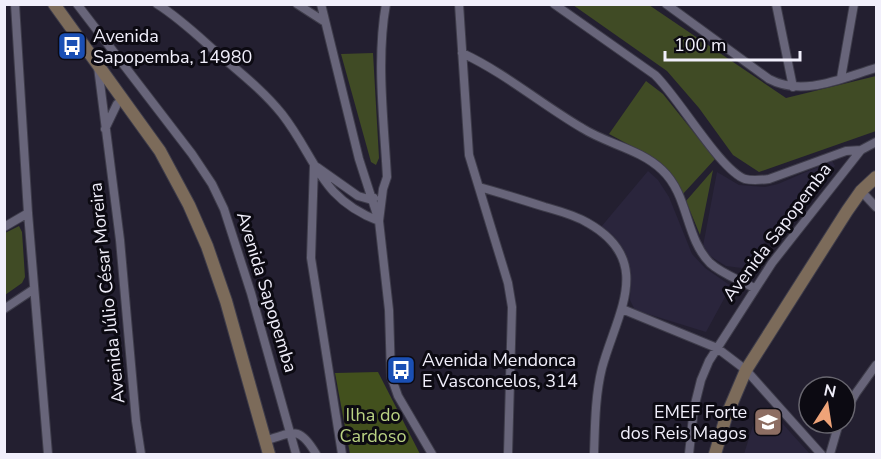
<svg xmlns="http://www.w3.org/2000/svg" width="881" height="459" viewBox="0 0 881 459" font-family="'Nunito Sans',sans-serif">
	<rect width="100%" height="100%" fill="#231f30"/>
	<path fill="#2a253c" d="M 832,161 L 835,166 L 742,268 L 726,266 L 710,256 L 703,246 L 717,172 L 739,185 L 765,187 L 778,184 Z
		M 648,171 L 658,180 L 669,197 L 692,254 L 705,268 L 731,286 L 706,332 L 635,310 L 630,300 L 631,276 L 628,262 L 612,238 L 601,227 Z
		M 768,407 L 790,432 L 810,454 L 744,454 L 757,413 Z"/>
	<path fill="#404b25" d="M 573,5 L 649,5 L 786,98 L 876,76 L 876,131 L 759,172 L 733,155 L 699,108 L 667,71 Z
		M 373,53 L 379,158 L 376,165 L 371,162 L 341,54 Z
		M 646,81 L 663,94 L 715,159 L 682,195 C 668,161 639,151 609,134 Z
		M 713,170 L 700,235 L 686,201 Z
		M 19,226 L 22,232 L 25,277 L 22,283 L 5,295 L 5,233 Z"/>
	<path fill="#42501d" d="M 378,372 L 420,454 L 350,454 L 335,373 Z"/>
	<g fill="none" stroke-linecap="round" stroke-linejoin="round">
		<g stroke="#3e3c4a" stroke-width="10">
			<path id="street" d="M 15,4 L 28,213 L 48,454
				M 77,4 L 192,154 L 212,184 L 224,209 L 251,293 L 296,454
				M 157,4 C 178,17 197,35 215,51 C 238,71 263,90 282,114 C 317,159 319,198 379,221 L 383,189 L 387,177 C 384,122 376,59 386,4
				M 297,4 L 325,22
				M 321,4 L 359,159 L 379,221 L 389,310 L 391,376 L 398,396 L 432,454
				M 459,4 L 469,155 L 508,283 L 512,307 L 508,454
				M 554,4 L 655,75 C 679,98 720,170 745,179 C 753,181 761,180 769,179 L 846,151 L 861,150
				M 666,4 L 769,79 C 803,97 842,78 876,68
				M 776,4 L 793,87
				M 462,53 C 505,73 541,104 582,128 C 607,144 640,149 662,170 C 689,195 685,238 710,263 C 722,274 740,280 754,288
				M 98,67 L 120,240 L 136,421 L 141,454
				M 841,78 L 854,4
				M 105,129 L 117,104 L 122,100
				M 314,165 L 311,258 L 342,454
				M 317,167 L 358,196 L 372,200 L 374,198
				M 479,187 C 501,193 523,200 545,207 C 559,211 575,215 588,223 C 655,261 617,313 602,368 C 595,396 595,426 594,454
				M 861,191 L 876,207
				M 4,227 L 28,213
				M 4,309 L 34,289
				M 622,309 L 717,348 L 746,370 L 821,454
				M 845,412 L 856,393 L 876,365
				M 265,441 C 293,432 299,425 316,454
				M 689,454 L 694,408 L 701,380 L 709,361 L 772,263 L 861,150 L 876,142
				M 830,454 L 839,423"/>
		</g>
		<g stroke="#3e3c4a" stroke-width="14">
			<path id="secondary" d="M 54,4 L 160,151 L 189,205 L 207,246 L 226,301 L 269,454
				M 715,454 L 726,417 L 746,370 L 847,211 L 861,191 L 876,177"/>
		</g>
		<use href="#street" stroke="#68657a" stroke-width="8"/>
		<use href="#secondary" stroke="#7c6b5a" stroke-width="12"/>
	</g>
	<defs>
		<g id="bus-square" transform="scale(1.5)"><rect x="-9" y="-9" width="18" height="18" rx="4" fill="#1a4fb4" stroke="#0c0a12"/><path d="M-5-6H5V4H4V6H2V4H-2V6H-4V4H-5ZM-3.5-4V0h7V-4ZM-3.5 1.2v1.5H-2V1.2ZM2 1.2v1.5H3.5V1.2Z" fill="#fff"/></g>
		<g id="school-square" transform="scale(1.5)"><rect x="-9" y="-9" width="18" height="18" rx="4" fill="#8d6e63" stroke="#0c0a12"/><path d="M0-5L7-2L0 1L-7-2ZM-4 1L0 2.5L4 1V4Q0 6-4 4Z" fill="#fff"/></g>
	</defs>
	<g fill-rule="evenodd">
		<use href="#bus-square" x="72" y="46"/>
		<use href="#bus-square" x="401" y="370"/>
		<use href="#school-square" x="768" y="422"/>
	</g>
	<g text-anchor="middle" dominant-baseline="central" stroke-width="6" stroke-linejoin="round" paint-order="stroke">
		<g font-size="18" fill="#f1effb" stroke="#0c0a12" text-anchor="start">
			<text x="93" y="36">Avenida<tspan x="93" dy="21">Sapopemba, 14980</tspan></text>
			<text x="422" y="360">Avenida Mendonca<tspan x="422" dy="21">E Vasconcelos, 314</tspan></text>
			<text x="747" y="412" text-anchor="end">EMEF Forte<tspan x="747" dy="21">dos Reis Magos</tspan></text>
		</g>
		<g font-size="18" fill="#f1effb" stroke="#0c0a12">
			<text transform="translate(777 232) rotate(-53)">Avenida Sapopemba</text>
			<text transform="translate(267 292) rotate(73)">Avenida Sapopemba</text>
			<text transform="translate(107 293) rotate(-96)">Avenida Júlio César Moreira</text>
		</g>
		<g font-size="18" fill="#bad283" stroke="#0c0a12">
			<text x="373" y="415">Ilha do<tspan x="373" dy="21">Cardoso</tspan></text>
		</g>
	</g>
	<rect width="881" height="459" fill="none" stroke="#f1effb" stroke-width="12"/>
	<g transform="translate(827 405) rotate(12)"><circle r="28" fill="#0c0a12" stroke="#68666f" stroke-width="1.5"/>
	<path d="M0-4.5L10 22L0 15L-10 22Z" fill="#efa378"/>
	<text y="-9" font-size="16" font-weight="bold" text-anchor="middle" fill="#f1effb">N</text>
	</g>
	<path d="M665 51v9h135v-9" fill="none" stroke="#f1effb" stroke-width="3"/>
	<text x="674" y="51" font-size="18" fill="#f1effb" stroke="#0c0a12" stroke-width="4.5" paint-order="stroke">100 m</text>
</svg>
